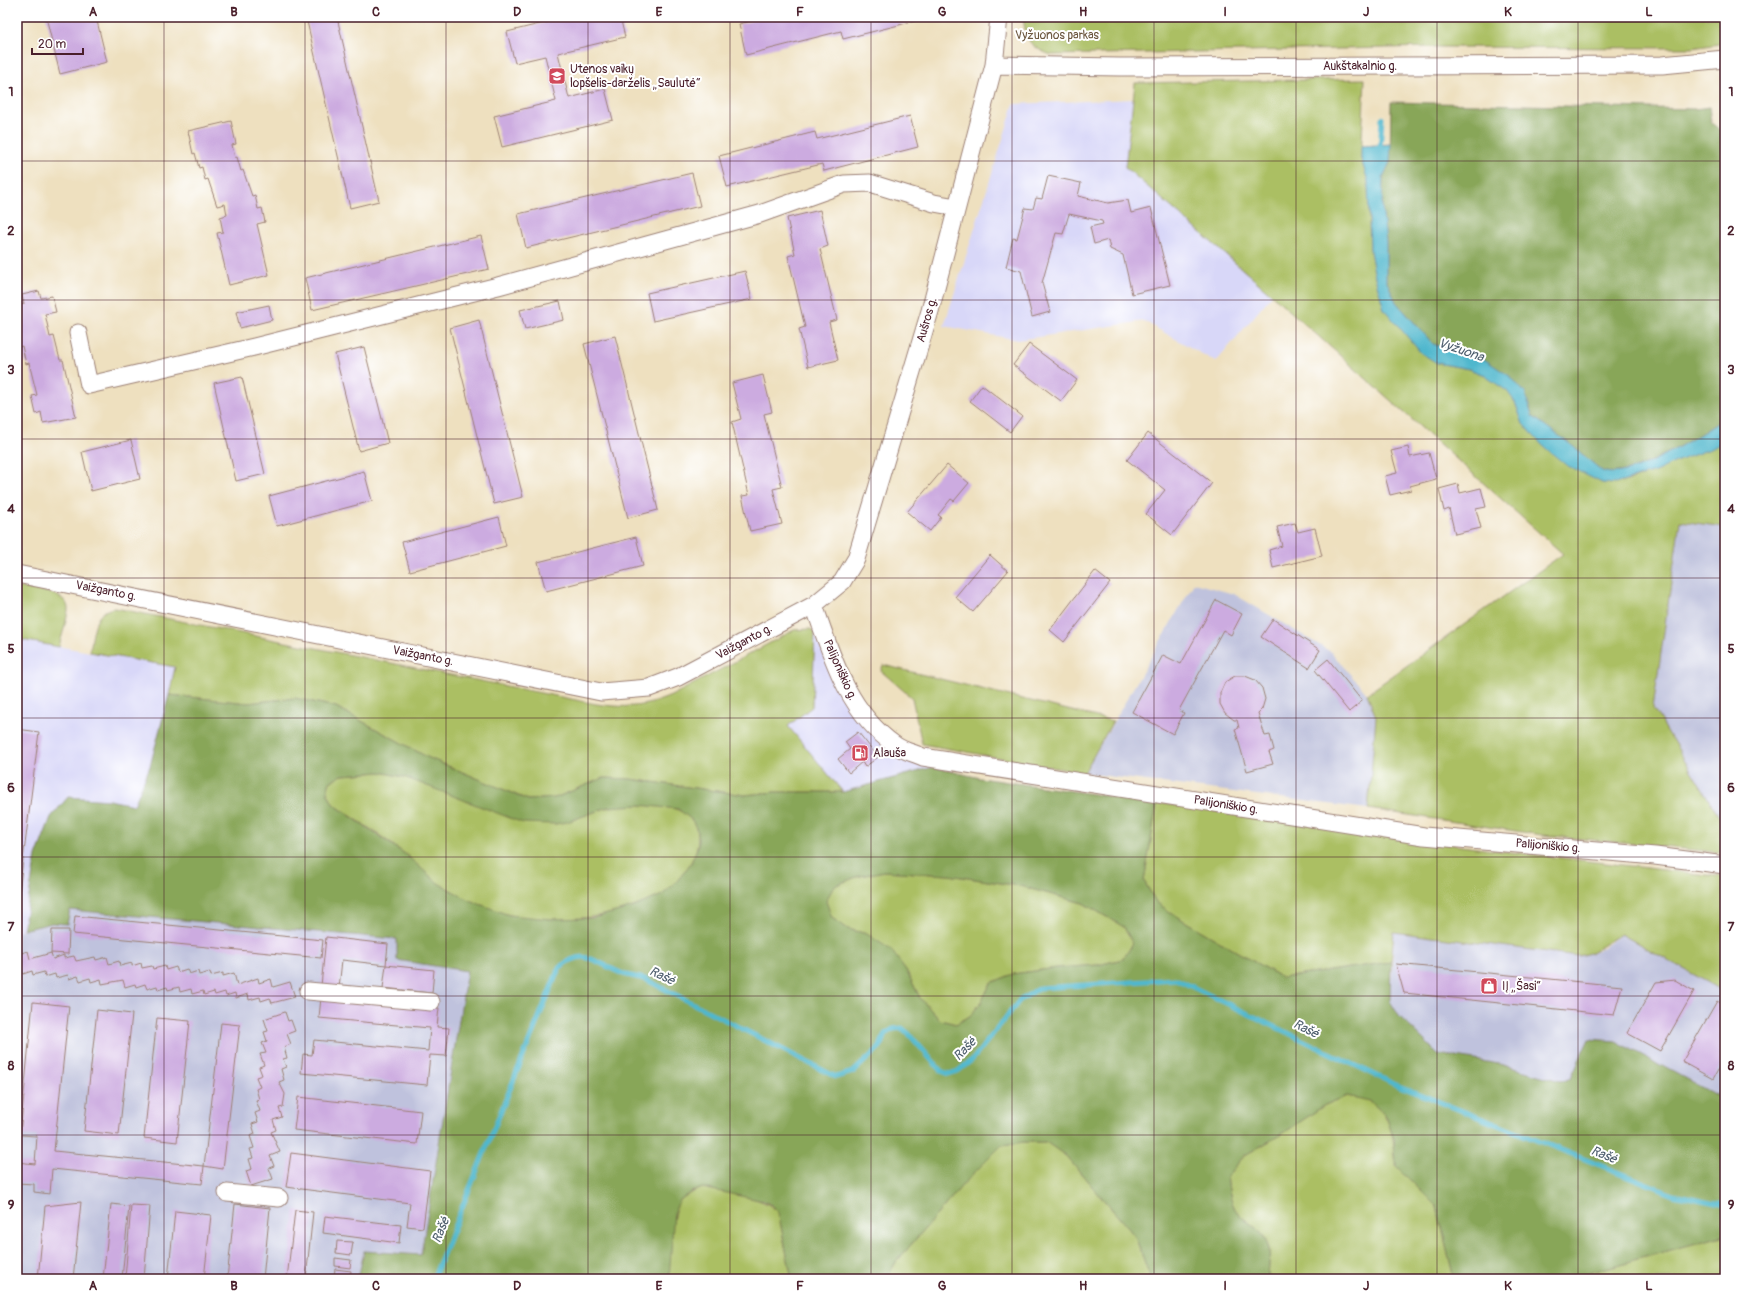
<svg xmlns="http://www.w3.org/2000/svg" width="1742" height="1296" viewBox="0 0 1742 1296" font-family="Pangolin,sans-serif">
	<rect width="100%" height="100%" fill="#fff"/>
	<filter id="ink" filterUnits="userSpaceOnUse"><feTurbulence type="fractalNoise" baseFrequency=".025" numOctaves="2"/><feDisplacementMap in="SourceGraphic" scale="8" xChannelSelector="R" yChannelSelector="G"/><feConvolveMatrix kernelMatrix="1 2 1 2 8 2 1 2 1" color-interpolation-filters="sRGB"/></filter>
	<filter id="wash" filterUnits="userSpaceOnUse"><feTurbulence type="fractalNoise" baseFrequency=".012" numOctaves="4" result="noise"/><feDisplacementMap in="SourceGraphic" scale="16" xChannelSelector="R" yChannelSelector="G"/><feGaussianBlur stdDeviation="0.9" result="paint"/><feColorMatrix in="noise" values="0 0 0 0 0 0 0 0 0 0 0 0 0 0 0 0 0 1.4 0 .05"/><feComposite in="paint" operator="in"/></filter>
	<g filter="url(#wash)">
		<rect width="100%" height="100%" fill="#eee0bf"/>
		<path fill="#d8d7f8" d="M 1134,99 L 1125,167 L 1272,295 L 1216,362 L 1144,321 L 1018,340 L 944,326 L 1014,104 Z
			M 815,632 L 839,692 L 852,712 L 866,728 L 933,767 L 843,792 L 788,726 L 812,707 Z
			M 17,639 L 175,667 L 169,695 L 150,766 L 134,805 L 109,800 L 36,856 L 23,930 L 17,932 Z"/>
		<path fill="#bfc2dd" d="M 1680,521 L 1725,527 L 1725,826 L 1653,708 Z
			M 1194,583 L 1234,594 L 1331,652 L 1367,694 L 1376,717 L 1368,809 L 1084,773 Z
			M 70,910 L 398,939 L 397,960 L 467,971 L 421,1255 L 364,1251 L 358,1279 L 17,1279 L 17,932 L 52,923 L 67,924 Z
			M 1394,932 L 1578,956 L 1590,953 L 1604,947 L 1621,934 L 1725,992 L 1725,1100 L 1616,1041 L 1589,1039 L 1571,1077 L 1561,1081 L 1499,1064 L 1438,1054 L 1399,1016 L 1390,1001 Z"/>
		<path fill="#abbf63" stroke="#7a6f47" d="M 1023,17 L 1725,17 L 1725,43 L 1692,48 L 1435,47 L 1051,55 C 1028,46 1026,40 1023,17 Z
			M 1365,79 L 1361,159 L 1368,181 L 1370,251 L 1375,277 L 1384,309 L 1437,363 L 1469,369 L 1482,374 L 1508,391 L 1515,402 L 1523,424 L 1602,483 C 1631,485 1654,471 1680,460 C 1696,453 1711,449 1725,440 L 1725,527 L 1680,521 L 1653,708 L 1725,826 L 1725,853 L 1542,835 L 1368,809 L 1376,717 L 1367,694 L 1563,554 L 1272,295 L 1125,167 L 1135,83 Z
			M 17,587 C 31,590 70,591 68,611 C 66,623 62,635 59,647 L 17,639 Z
			M 115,608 L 596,704 C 625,708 643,708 671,696 L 794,630 L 810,629 L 815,632 L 812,707 L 788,726 L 843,792 L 775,792 L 745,795 L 630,779 L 603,778 L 555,798 L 528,800 L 427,757 L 336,707 L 295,698 L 248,703 L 169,695 L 175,667 L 90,652 C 93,635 93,610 115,608 Z
			M 883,665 L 1113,721 L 1084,773 L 922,744 L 912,698 L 881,671 Z
			M 380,772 L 404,777 L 555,824 C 573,821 589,813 606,808 C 616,805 629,805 639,805 C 649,806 671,806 678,810 C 720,829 687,877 663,894 C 658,898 652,900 646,902 C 605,920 555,923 510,915 C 490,911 456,895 439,884 C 426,876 416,863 405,854 C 382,836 357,820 333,804 L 327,792 L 330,782 L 342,775 Z
			M 1157,803 L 1476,848 L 1725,877 L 1725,992 L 1621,934 L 1590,953 L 1578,956 L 1394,932 L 1391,962 L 1282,978 L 1174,915 L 1156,902 L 1144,881 Z
			M 884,871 L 949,875 L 1020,886 L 1083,903 L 1124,927 L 1133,944 L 1123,959 L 1098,965 L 1057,968 L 1013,974 L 991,983 L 980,1004 L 970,1016 L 956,1024 L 940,1020 L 920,998 L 906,970 L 867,934 L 848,929 L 832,918 L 825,901 L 834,886 L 856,877 Z
			M 1347,1096 C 1354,1098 1365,1098 1371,1102 C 1393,1116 1394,1142 1396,1166 L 1437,1207 L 1454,1279 L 1268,1279 C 1268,1269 1271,1254 1268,1245 C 1263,1231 1254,1227 1243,1218 C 1230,1208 1229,1191 1227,1176 L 1245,1155 L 1282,1134 L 1325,1105 Z
			M 1024,1142 L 1046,1142 L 1066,1156 L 1135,1236 L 1151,1279 L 886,1279 L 896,1262 L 966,1181 L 1002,1145 Z
			M 703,1188 C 723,1193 765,1196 778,1212 L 792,1279 L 669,1279 C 670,1261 669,1211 681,1199 C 687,1194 695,1191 703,1188 Z
			M 1725,1235 L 1725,1279 L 1566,1279 Z"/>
		<path fill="#88a659" stroke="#696242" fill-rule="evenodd" d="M 1391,102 L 1695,109 L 1709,107 L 1711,122 L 1725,135 L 1725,418 C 1700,434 1630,482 1602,471 L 1570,444 L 1532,416 L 1525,393 L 1481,357 L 1468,356 L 1433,344 L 1396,302 L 1386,280 L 1386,242 L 1382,206 L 1383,177 L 1390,162 Z
			M 169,695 L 248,703 L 295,698 L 336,707 L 427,757 L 528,800 L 555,798 L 603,778 L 630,779 L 745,795 L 775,792 L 843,792 L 933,767 L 980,778 L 1157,803 L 1144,881 L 1156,902 L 1174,915 L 1282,978 L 1391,962 L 1390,1001 L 1399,1016 L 1438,1054 L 1499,1064 L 1561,1081 L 1571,1077 L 1589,1039 L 1616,1041 L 1725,1100 L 1725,1235 L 1566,1279 L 1454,1279 L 1437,1207 L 1396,1166 L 1394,1139 L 1386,1116 L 1370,1101 L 1347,1096 L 1325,1105 L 1282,1134 L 1245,1155 L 1227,1176 C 1229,1191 1230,1208 1243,1218 C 1254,1227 1263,1231 1268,1245 C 1271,1254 1268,1269 1268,1279 L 1151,1279 L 1135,1236 L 1066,1156 L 1046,1142 L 1024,1142 L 1002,1145 L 966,1181 L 896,1262 L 886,1279 L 792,1279 L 778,1212 L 773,1206 L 764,1201 L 703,1188 L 691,1192 L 680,1200 L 674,1212 L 669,1279 L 358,1279 L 364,1251 L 421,1255 L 467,971 L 397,960 L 397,939 L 70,910 L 67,924 L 52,923 L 23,930 L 36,856 L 51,817 L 68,797 L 109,800 L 134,805 L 150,766 ZM 380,772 L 404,777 L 523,823 L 555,824 L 567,822 L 608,807 L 639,805 L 678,809 L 692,820 L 698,832 L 698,846 L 691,863 L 677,881 L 662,895 L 634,907 L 593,918 L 550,919 L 509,915 L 469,900 L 438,883 L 405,854 L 333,804 L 327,792 L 330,782 L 342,775 ZM 884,871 L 949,875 L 1020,886 L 1083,903 L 1124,927 L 1133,944 L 1123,959 L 1098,965 L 1057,968 L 1013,974 L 991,983 L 980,1004 L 970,1016 L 956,1024 L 940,1020 L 920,998 L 906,970 L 891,950 L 867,934 L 848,929 L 832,918 L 826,901 L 834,886 L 856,877 Z"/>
		<path fill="#4fb7cd" stroke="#4c6b7c" d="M 1391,144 L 1390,162 L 1383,177 L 1382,206 L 1386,242 L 1386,280 L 1396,302 L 1433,344 L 1468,356 L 1481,357 L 1511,377 L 1525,393 L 1532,416 L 1570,444 L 1602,471 C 1630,483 1700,434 1725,418 L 1725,440 L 1713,448 L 1680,460 L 1655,472 L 1615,484 L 1602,483 L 1566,465 L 1542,445 L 1523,424 L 1515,402 L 1507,391 L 1482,374 L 1469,369 L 1437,363 L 1421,353 L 1384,309 L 1375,277 L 1370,251 L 1368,181 L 1361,159 L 1361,146 Z"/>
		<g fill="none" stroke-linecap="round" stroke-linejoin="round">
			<path stroke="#4fb7cd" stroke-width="5" d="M 1380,151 L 1382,118
				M 433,1279 L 559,968 C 584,946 596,963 621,973 C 628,976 637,977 645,979 L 836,1077 L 853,1072 L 880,1047 L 885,1034 L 893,1029 L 902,1028 L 909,1034 L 941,1071 L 949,1074 L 958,1071 L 973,1059 L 1019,1001 L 1039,988 L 1176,979 L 1394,1084 L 1673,1194 L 1725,1205"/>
		</g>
		<g id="blocks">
			<path fill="#ccabe0" d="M 46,17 L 96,17 L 107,62 L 60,74 Z
				M 306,17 L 337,17 L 379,201 L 350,208 Z
				M 568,17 L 620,17 L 625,37 L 558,53 L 569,98 L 605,89 L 613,120 L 502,147 L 494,116 L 556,101 L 545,56 L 515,63 L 507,32 Z
				M 767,17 L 927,17 L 927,18 L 843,39 L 841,31 L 746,55 L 739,24 Z
				M 910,116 L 918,147 L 824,171 L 822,164 L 727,187 L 719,156 L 815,132 L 817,139 Z
				M 231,121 L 236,144 L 232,145 L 235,158 L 237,157 L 241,171 L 243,170 L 252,196 L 255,195 L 258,209 L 262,208 L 265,222 L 257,224 L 269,275 L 229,285 L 217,233 L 223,232 L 220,217 L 227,215 L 225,204 L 217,206 L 208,179 L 205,180 L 202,167 L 199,168 L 195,153 L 193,154 L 188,131 Z
				M 692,173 L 700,206 L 526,248 L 518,214 Z
				M 1048,176 L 1081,183 L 1078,196 L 1108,203 L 1128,200 L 1131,213 L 1151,208 L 1170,285 L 1132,294 L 1123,255 L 1110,249 L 1108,240 L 1094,244 L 1090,227 L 1103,224 L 1102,221 L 1069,214 L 1063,234 L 1056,233 L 1042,283 L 1050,312 L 1032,317 L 1021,271 L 1006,267 L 1013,238 L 1017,239 L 1025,208 L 1033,209 L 1036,198 L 1042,199 Z
				M 820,210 L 828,246 L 820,249 L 837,320 L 829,322 L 838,360 L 808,367 L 799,329 L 805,327 L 788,256 L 795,254 L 787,218 Z
				M 481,236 L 489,269 L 312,310 L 305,278 Z
				M 745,271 L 752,299 L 653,321 L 647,293 Z
				M 39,291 L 41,298 L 52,296 L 56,312 L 45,314 L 50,337 L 54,336 L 60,360 L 63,360 L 76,417 L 43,423 L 41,412 L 36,414 L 32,396 L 37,395 L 29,363 L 26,364 L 22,346 L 19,347 L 17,340 L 17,306 L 24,304 L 22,295 Z
				M 560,301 L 564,320 L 525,329 L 520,310 Z
				M 269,305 L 272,320 L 240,328 L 236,312 Z
				M 479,320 L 523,497 L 494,504 L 450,328 Z
				M 615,336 L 658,510 L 628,518 L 584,344 Z
				M 1029,344 L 1077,380 L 1061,401 L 1013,365 Z
				M 364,347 L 388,443 L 359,451 L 335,354 Z
				M 763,375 L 772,412 L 764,414 L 782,487 L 773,489 L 782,524 L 750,531 L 742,496 L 749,495 L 732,422 L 741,419 L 732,383 Z
				M 242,377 L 265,474 L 236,481 L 214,383 Z
				M 982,385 L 1022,416 L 1010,432 L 970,401 Z
				M 1148,433 L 1212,483 L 1172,535 L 1146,514 L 1165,490 L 1127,460 Z
				M 131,440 L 140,479 L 91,491 L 82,452 Z
				M 1408,447 L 1410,457 L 1429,453 L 1436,479 L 1410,486 L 1411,490 L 1390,495 L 1385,476 L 1397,473 L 1391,451 Z
				M 947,465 L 969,483 L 954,501 L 951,499 L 938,515 L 941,517 L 930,531 L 907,512 Z
				M 364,471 L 372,501 L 277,526 L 269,496 Z
				M 1458,484 L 1460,493 L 1481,488 L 1486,507 L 1476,509 L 1481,528 L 1455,534 L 1449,509 L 1444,511 L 1439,489 Z
				M 499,517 L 506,546 L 410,571 L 402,542 Z
				M 1295,523 L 1298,532 L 1315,528 L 1322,556 L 1273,568 L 1269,550 L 1282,546 L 1277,527 Z
				M 636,537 L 643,566 L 546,591 L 538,562 Z
				M 990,555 L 1008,571 L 973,612 L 955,597 Z
				M 1095,571 L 1110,583 L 1064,642 L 1050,630 Z
				M 1216,600 L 1242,614 L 1231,635 L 1223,630 L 1179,710 L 1184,713 L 1173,734 L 1132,712 L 1163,655 L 1181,664 Z
				M 1273,619 L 1320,650 L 1309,668 L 1261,637 Z
				M 1328,659 L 1362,701 L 1349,712 L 1315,670 Z
				M 1235,676 L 1245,676 L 1255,680 L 1262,688 L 1265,699 L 1262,709 L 1258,713 L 1265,736 L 1270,735 L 1274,750 L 1269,752 L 1273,764 L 1247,771 L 1235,729 L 1239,728 L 1237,720 L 1234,720 L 1225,713 L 1220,704 L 1220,693 L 1225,682 Z
				M 17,729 L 39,732 L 19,893 L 17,893 Z
				M 858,732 L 878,757 L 865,767 L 862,762 L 849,773 L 838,759 L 850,749 L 845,742 Z
				M 75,916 L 323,940 L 321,958 L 73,934 Z
				M 52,930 L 69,930 L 68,954 L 51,953 Z
				M 326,937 L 388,944 L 386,965 L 342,960 L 339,988 L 321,986 Z
				M 17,950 L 18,954 L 28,951 L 30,959 L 51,953 L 53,959 L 64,955 L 64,958 L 74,956 L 76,961 L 95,957 L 96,960 L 107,957 L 109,964 L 119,961 L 120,966 L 132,963 L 132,966 L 141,963 L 142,968 L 152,966 L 153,969 L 165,966 L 166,970 L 176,967 L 178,972 L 187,969 L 189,974 L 198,971 L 199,975 L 210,972 L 211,976 L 223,973 L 223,976 L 234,973 L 237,985 L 258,978 L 259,983 L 271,979 L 273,987 L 290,982 L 295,997 L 272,1003 L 270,998 L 261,1001 L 260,997 L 249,1000 L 248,994 L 236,998 L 235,993 L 226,996 L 225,992 L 215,995 L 214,992 L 204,995 L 203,991 L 192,994 L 191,989 L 180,992 L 179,987 L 168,990 L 167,987 L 158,990 L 157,986 L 147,989 L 145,984 L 136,987 L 135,984 L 125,987 L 123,980 L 102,984 L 101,979 L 91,982 L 90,978 L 80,981 L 78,976 L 69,979 L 68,975 L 56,978 L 55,974 L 45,977 L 44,972 L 33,975 L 32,971 L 23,974 L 21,969 L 17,971 Z
				M 1396,964 L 1622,986 L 1614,1015 L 1404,993 Z
				M 386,965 L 434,970 L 432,993 L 383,988 Z
				M 1675,980 L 1694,991 L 1660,1051 L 1627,1033 L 1656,982 Z
				M 321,997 L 439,1008 L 437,1027 L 449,1028 L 446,1056 L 430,1055 L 427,1085 L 301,1073 L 303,1054 L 312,1055 L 314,1040 L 428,1051 L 430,1028 L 319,1018 Z
				M 1717,1001 L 1725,1006 L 1725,1058 L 1713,1079 L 1682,1062 Z
				M 33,1002 L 69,1006 L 54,1151 L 204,1166 L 221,1023 L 240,1025 L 223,1169 L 204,1166 L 202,1184 L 52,1169 L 50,1194 L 34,1192 L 34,1184 L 17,1183 L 17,1162 L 35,1164 L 37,1136 L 20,1135 Z
				M 97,1010 L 132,1014 L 119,1135 L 84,1131 Z
				M 285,1012 L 288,1021 L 291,1020 L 295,1031 L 287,1034 L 291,1044 L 284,1047 L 287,1058 L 283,1059 L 286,1067 L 281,1069 L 284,1080 L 279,1082 L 285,1094 L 283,1107 L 279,1108 L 282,1117 L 273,1120 L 276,1130 L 271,1132 L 280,1152 L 270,1156 L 274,1166 L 269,1168 L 273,1179 L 251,1186 L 246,1171 L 252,1169 L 249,1159 L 253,1158 L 250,1149 L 254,1148 L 250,1136 L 255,1134 L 252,1124 L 258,1122 L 255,1113 L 260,1111 L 256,1100 L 259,1099 L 256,1089 L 260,1087 L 256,1077 L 262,1075 L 259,1067 L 264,1065 L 260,1054 L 266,1053 L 262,1043 L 267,1041 L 264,1032 L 268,1031 L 264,1019 Z
				M 157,1018 L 190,1021 L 177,1142 L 144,1138 Z
				M 298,1097 L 421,1111 L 417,1144 L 294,1130 Z
				M 291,1153 L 430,1171 L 423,1228 L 407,1226 L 410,1203 L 286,1187 Z
				M 81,1202 L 73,1279 L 38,1279 L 45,1206 Z
				M 111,1204 L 129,1206 L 122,1279 L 103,1279 Z
				M 235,1204 L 270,1208 L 263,1279 L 227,1279 Z
				M 131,1205 L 150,1206 L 144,1279 L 125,1279 Z
				M 295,1210 L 313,1212 L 306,1279 L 287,1279 Z
				M 175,1211 L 211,1215 L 204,1279 L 168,1279 Z
				M 325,1216 L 401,1225 L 399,1243 L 323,1233 Z
				M 337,1241 L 353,1242 L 351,1255 L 336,1253 Z
				M 335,1258 L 351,1260 L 350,1268 L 335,1266 Z
				M 335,1269 L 351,1271 L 350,1279 L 334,1277 Z"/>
		</g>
	</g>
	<g filter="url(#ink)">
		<use href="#blocks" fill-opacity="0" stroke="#9c8075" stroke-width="1"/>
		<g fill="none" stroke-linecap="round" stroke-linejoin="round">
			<g stroke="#9c8075" stroke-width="19">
				<path id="minor" d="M 994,65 L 1120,67 L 1662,65 L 1725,59
					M 78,333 L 89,385 L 254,347 L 498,286 L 760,214 L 844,184 L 870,183 L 934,203 L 956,207
					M 17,574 L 601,692 L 649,688 L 678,677 L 814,605 L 842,582 L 856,559 L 930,311 L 994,65 L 999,17
					M 814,605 C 832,657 848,712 895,745 C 903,751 914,753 923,757 L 1424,836 L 1655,856 L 1725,865
					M 308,991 L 431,1002
					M 227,1193 L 279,1198"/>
			</g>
			<use href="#minor" stroke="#fff" stroke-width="17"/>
		</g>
	</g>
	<path fill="none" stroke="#4a1f2b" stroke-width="1" stroke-opacity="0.55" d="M 164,17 L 164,1279M 305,17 L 305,1279M 446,17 L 446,1279M 588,17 L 588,1279M 730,17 L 730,1279M 871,17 L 871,1279M 1012,17 L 1012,1279M 1154,17 L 1154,1279M 1296,17 L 1296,1279M 1437,17 L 1437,1279M 1578,17 L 1578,1279M 17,161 L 1725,161M 17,300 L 1725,300M 17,439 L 1725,439M 17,578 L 1725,578M 17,718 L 1725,718M 17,857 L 1725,857M 17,996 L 1725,996M 17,1135 L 1725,1135"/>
	<defs>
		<g id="school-square" transform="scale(0.9)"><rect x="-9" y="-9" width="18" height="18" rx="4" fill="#d1495b" stroke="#fff"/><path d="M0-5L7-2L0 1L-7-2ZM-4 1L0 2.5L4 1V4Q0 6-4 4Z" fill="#fff"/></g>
		<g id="fuel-square" transform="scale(0.9)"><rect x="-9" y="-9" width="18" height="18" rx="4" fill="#d1495b" stroke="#fff"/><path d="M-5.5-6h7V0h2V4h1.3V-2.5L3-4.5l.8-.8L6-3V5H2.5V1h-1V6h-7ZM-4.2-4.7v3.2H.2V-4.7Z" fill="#fff"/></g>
		<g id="shop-square" transform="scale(0.9)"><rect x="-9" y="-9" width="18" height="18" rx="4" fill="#d1495b" stroke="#fff"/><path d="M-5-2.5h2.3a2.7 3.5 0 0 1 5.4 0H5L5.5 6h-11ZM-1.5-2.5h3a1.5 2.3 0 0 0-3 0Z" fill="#fff"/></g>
	</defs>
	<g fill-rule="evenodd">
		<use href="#school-square" x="557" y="76"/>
		<use href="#fuel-square" x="860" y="753"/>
		<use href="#shop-square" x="1489" y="986"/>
	</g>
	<g text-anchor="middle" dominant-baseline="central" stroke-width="4" stroke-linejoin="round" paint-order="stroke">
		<g font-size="12" fill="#6c573f" stroke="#fff">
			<text x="1057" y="35">Vyžuonos parkas</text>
		</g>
		<g font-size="12" fill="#4a1f2b" stroke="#fff">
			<text x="1360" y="66">Aukštakalnio g.</text>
			<text transform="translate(927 320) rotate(-74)">Aušros g.</text>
			<text transform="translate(106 591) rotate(11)">Vaižganto g.</text>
			<text transform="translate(744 642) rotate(-28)">Vaižganto g.</text>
			<text transform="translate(423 656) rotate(11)">Vaižganto g.</text>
			<text transform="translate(840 670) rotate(66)">Palijoniškio g.</text>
			<text transform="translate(1226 805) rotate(9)">Palijoniškio g.</text>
			<text transform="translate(1548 846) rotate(5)">Palijoniškio g.</text>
		</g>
		<g font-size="12" fill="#4a1f2b" stroke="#fff" text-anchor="start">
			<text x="570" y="69">Utenos vaikų<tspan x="570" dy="14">lopšelis-darželis „Saulutė“</tspan></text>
			<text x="873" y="753">Alauša</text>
			<text x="1502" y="986">IĮ „Šasi“</text>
		</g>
		<g font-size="13" font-style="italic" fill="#4c5c6c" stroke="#fff">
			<text transform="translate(1461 350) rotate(19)">Vyžuona</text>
			<text transform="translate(662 976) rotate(25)">Rašė</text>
			<text transform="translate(1306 1029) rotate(26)">Rašė</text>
			<text transform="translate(965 1049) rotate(-46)">Rašė</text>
			<text transform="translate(1604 1155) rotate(22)">Rašė</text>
			<text transform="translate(441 1230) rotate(-68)">Rašė</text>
		</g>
	</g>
	<rect width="1742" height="1296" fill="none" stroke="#fff" stroke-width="44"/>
	<path d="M32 48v6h51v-6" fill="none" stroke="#4a1f2b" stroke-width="2"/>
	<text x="38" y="48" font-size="12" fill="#4a1f2b" stroke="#ffffff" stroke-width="3" paint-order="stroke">20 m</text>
	<rect x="22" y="22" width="1698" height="1252" fill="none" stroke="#4a1f2b" stroke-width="1.5"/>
	<g font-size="13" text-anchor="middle" font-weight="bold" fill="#4a1f2b">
		<text x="93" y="16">A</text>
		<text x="234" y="16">B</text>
		<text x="376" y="16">C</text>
		<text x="517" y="16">D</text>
		<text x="659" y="16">E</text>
		<text x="800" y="16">F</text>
		<text x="942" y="16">G</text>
		<text x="1083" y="16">H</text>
		<text x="1225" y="16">I</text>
		<text x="1366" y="16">J</text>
		<text x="1508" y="16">K</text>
		<text x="1649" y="16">L</text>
		<text x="11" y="96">1</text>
		<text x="1731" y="96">1</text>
		<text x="11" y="235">2</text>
		<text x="1731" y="235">2</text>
		<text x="11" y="374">3</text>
		<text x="1731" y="374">3</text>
		<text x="11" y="513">4</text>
		<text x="1731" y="513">4</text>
		<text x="11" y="653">5</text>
		<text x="1731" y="653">5</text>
		<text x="11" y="792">6</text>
		<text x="1731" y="792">6</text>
		<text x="11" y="931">7</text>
		<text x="1731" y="931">7</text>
		<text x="11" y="1070">8</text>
		<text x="1731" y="1070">8</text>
		<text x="11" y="1209">9</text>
		<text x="1731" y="1209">9</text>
		<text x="93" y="1290">A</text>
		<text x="234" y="1290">B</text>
		<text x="376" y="1290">C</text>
		<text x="517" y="1290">D</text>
		<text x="659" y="1290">E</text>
		<text x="800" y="1290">F</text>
		<text x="942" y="1290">G</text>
		<text x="1083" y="1290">H</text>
		<text x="1225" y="1290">I</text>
		<text x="1366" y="1290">J</text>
		<text x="1508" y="1290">K</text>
		<text x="1649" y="1290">L</text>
	</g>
</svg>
